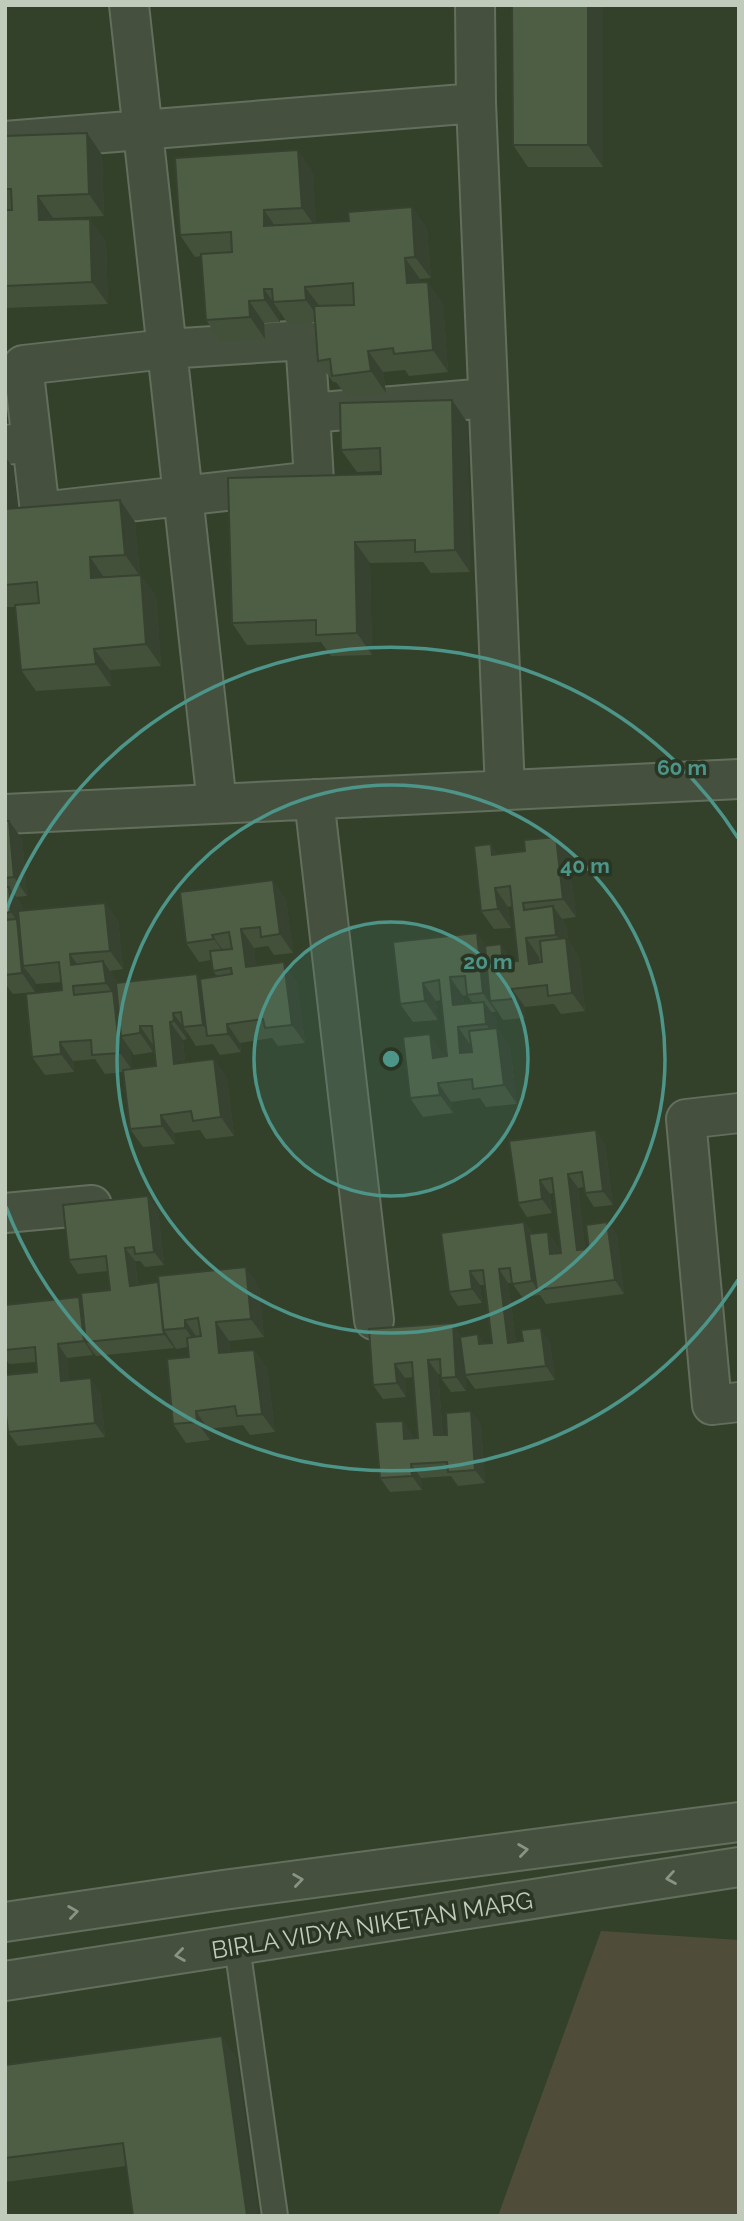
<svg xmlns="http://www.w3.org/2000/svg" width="744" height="2221" viewBox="0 0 744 2221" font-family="Raleway,sans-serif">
	<rect width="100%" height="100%" fill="#33412a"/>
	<path fill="#4f4d39" d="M 601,1931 L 739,1940 L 739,2216 L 498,2216 Z"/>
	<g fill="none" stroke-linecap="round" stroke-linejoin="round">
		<g stroke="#636e5c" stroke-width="28">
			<path id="service" d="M 237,1946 L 275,2216"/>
		</g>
		<g stroke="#636e5c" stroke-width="42">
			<path id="minor" d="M 129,5 L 217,804
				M 475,5 L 476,103 L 505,790
				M 5,141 L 476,103
				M 32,442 L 23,365 L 166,349 L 305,340 L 310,413
				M 5,445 L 32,442 L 40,512 L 314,481 L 310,413 L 488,398
				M 314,799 L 374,1320
				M 5,814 L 739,779
				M 739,1113 L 686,1119 L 712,1405 L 739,1402
				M 5,1213 L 92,1205"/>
		</g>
		<g stroke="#636e5c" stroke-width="42">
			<path id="tertiary" d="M 5,1922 L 223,1890 L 739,1822
				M 5,1981 L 739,1867"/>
		</g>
		<use href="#service" stroke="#45513e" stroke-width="24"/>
		<use href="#minor" stroke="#45513e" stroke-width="38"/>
		<use href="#tertiary" stroke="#45513e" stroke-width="38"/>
	</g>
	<path fill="#43513b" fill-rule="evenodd" d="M 512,5 L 603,5 L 603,167 L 528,167 L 513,145 Z
		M 87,133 L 102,155 L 104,216 L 53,218 L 53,220 L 106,240 L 108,304 L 5,308 L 5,136 Z
		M 313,172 L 316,223 L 349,221 L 412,207 L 427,229 L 431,278 L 420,279 L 420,282 L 443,303 L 448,372 L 409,376 L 405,370 L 383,372 L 386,393 L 347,397 L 336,382 L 333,382 L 318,361 L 315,322 L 288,324 L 280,312 L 280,322 L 264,323 L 265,339 L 221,342 L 206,320 L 201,256 L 195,257 L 180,235 Z
		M 467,422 L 470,572 L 431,573 L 423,562 L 370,563 L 372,655 L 331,656 L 321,642 L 247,645 L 232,623 L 381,474 L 381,471 L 357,472 L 341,450 Z
		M 5,456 L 13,468 L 17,508 L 135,522 L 140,575 L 141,575 L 156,596 L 161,666 L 110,670 L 111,686 L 36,691 L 21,670 L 15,607 L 5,607 Z
		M 5,821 L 22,839 L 27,896 L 16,897 L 22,905 L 22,911 L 105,903 L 118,921 L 123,969 L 110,971 L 116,980 L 117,983 L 201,979 L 217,976 L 213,971 L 211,960 L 199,962 L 186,943 L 286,899 L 293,953 L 274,955 L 268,946 L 254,948 L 256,966 L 297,981 L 305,1043 L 278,1046 L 272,1038 L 240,1043 L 241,1052 L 220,1055 L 213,1044 L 196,1046 L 187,1032 L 187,1039 L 183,1040 L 185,1062 L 214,1059 L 227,1078 L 234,1136 L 206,1139 L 200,1130 L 174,1133 L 175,1144 L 143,1147 L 130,1129 L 123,1072 L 105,1074 L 95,1059 L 73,1061 L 74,1072 L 45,1075 L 32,1057 L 62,990 L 61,982 L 36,984 L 34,980 L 35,992 L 13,994 L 5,984 ZM 153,1045 L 154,1045 L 156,1066 L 132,1069 L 130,1049 L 134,1055 L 153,1052 Z
		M 556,837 L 569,855 L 576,917 L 562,919 L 566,925 L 568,940 L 579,957 L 585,1011 L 561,1014 L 554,1004 L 525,1007 L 525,1018 L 503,1020 L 496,1009 L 496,1012 L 491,1012 L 497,1020 L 497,1028 L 510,1047 L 517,1104 L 486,1107 L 480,1098 L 451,1102 L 453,1113 L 423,1117 L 410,1098 L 443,1053 L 444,1056 L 447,1056 L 441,1000 L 436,1001 L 438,1020 L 413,1022 L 400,1004 L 477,933 L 486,946 L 513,962 L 518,961 L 512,906 L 508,907 L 511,928 L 494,929 L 481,911 L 498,854 L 525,851 ZM 467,995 L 473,1003 L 464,1004 L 463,996 Z
		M 509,1141 L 605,1144 L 613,1205 L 594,1207 L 585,1193 L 584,1187 L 578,1188 L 585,1249 L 589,1249 L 607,1222 L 617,1235 L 624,1294 L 546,1304 L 540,1295 L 522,1297 L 512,1283 L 508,1283 L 516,1342 L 550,1342 L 555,1380 L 475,1389 L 465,1375 L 466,1391 L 451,1392 L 441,1378 L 441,1374 L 438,1374 L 443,1435 L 447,1435 L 471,1411 L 481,1425 L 485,1483 L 458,1486 L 451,1476 L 421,1478 L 422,1490 L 390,1492 L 380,1478 L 413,1435 L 413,1438 L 418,1438 L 414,1377 L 405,1378 L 406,1397 L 383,1399 L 373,1385 L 369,1329 L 462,1336 L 485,1344 L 492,1343 L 485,1285 L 480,1285 L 482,1303 L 458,1306 L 449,1292 L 441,1233 L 524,1222 L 533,1234 L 558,1246 L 559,1253 L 561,1253 L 553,1193 L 550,1194 L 552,1213 L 527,1217 L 518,1203 Z
		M 158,1210 L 164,1265 L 145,1267 L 140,1261 L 135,1261 L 138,1285 L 259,1286 L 264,1337 L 229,1341 L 230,1352 L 254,1350 L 267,1368 L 275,1432 L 250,1435 L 243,1425 L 208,1429 L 210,1440 L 186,1443 L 173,1424 L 189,1357 L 188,1347 L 176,1349 L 173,1344 L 174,1348 L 96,1356 L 93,1352 L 93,1355 L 67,1358 L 69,1380 L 100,1392 L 105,1437 L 18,1446 L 8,1432 L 37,1372 L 36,1362 L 9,1364 L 5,1358 L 5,1305 L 79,1297 L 82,1301 L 110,1290 L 108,1271 L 78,1274 L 69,1260 Z
		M 237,2058 L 126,2166 L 5,2182 L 5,2065 Z"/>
	<path fill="#374230" d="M 588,5 L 603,5 L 603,167 L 588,145 Z
		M 87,133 L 102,155 L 104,216 L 89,194 Z
		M 298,150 L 313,172 L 317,229 L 302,208 Z
		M 38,196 L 53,218 L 55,242 L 39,220 Z
		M 412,207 L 427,229 L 431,278 L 415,257 Z
		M 264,210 L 279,232 L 264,226 Z
		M 90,219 L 106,240 L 108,304 L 92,282 Z
		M 405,258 L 420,279 L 422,305 L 407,283 Z
		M 428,282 L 443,303 L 448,372 L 433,350 Z
		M 305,287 L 321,308 L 321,321 L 306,300 Z
		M 264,289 L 280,312 L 280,322 L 265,300 Z
		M 249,301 L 264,323 L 265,339 L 250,317 Z
		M 368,351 L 383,372 L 386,393 L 371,371 Z
		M 452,400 L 467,422 L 470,572 L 455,550 Z
		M 5,456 L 13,468 L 19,531 L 5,512 Z
		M 120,500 L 135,522 L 140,576 L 125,555 Z
		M 355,542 L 370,563 L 372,655 L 357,633 Z
		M 90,557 L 105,579 L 91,578 Z
		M 141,575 L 156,596 L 161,666 L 146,644 Z
		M 94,649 L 110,670 L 111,686 L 96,664 Z
		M 9,821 L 22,839 L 27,896 L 14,877 Z
		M 556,837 L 569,855 L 576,917 L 563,899 Z
		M 491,844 L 504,862 L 492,855 Z
		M 273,880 L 286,899 L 293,953 L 280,934 Z
		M 9,887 L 22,905 L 24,929 L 23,966 L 34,980 L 35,992 L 22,973 L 17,921 L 11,912 Z
		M 495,888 L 508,907 L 511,928 L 498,909 Z
		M 105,903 L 118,921 L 123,969 L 110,951 Z
		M 553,906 L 566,925 L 568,940 L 579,957 L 585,1011 L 572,993 L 568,952 L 556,935 Z
		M 241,929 L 254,948 L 259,985 L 246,967 Z
		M 477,933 L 490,951 L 490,1001 L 496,1009 L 496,1012 L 483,993 Z
		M 212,935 L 225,953 L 227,958 L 214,939 Z
		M 526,938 L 539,957 L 542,982 L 529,964 Z
		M 501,944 L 514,963 L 503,963 Z
		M 70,954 L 83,973 L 71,965 Z
		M 103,961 L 116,980 L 121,1036 L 130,1049 L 133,1071 L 120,1053 L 114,995 L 106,983 Z
		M 284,962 L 297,981 L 305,1043 L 292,1025 Z
		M 197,974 L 210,992 L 211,1036 L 203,1025 Z
		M 450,977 L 463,996 L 466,1024 L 453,1005 Z
		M 423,983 L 436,1001 L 438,1020 L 425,1001 Z
		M 512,989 L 525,1007 L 525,1018 L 512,999 Z
		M 484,1002 L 497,1020 L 499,1043 L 486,1024 Z
		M 173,1013 L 187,1032 L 187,1039 L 174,1021 Z
		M 170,1022 L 183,1040 L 187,1082 L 174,1064 Z
		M 227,1024 L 240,1043 L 241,1052 L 228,1034 Z
		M 140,1026 L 153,1045 L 153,1052 L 140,1033 Z
		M 458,1027 L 471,1046 L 473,1072 L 460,1053 Z
		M 497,1028 L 510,1047 L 517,1104 L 504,1085 Z
		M 430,1034 L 443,1053 L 446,1076 L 433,1058 Z
		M 60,1042 L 73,1061 L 74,1072 L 61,1054 Z
		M 214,1059 L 227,1078 L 234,1136 L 221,1117 Z
		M 438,1083 L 451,1102 L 453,1113 L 440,1095 Z
		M 161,1115 L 174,1133 L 175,1144 L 162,1126 Z
		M 596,1130 L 605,1144 L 613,1205 L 603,1191 Z
		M 568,1174 L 578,1188 L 587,1264 L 577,1250 Z
		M 540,1180 L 550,1194 L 552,1213 L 542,1199 Z
		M 148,1196 L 158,1210 L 164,1265 L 154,1252 Z
		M 524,1222 L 534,1236 L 538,1290 L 532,1281 Z
		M 607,1222 L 617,1235 L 624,1294 L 615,1280 Z
		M 548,1232 L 558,1246 L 560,1267 L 550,1254 Z
		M 125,1248 L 135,1261 L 139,1300 L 130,1286 Z
		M 246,1267 L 259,1286 L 264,1337 L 251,1319 Z
		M 499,1269 L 508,1283 L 518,1357 L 508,1343 Z
		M 470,1271 L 480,1285 L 482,1303 L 472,1289 Z
		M 79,1297 L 89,1311 L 86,1342 L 93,1352 L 93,1355 L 84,1341 Z
		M 185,1320 L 198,1339 L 198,1346 L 185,1328 Z
		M 216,1322 L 229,1341 L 232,1372 L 219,1353 Z
		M 453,1323 L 462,1337 L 466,1391 L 456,1377 Z
		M 541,1328 L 550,1342 L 555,1380 L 546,1366 Z
		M 164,1330 L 173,1344 L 174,1348 L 164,1334 Z
		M 478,1334 L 488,1348 L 479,1344 Z
		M 58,1344 L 67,1358 L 71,1394 L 61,1381 Z
		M 254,1350 L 267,1368 L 275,1432 L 262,1414 Z
		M 428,1360 L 438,1374 L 444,1449 L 434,1435 Z
		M 395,1364 L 405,1378 L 406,1397 L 397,1383 Z
		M 91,1378 L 100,1392 L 105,1437 L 95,1423 Z
		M 196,1411 L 208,1429 L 210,1440 L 197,1422 Z
		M 471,1411 L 481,1425 L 485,1483 L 475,1470 Z
		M 403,1421 L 413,1435 L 414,1453 L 404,1439 Z
		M 411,1464 L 421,1478 L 422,1490 L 412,1476 Z
		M 222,2036 L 237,2058 L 259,2216 L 247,2216 Z"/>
	<path fill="#4e5e45" stroke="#374230" stroke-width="2" d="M 512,5 L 588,5 L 588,145 L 513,145 Z
		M 87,133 L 89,194 L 38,196 L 39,220 L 90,219 L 92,282 L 5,286 L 5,210 L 12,210 L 11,189 L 5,189 L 5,136 Z
		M 298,150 L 302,208 L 264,210 L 264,226 L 349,221 L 348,212 L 412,207 L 415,257 L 405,258 L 407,283 L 428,282 L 433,350 L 394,354 L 393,348 L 368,351 L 371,371 L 332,376 L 330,359 L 318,361 L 314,306 L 354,305 L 353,283 L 305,287 L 306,300 L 273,302 L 272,289 L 264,289 L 265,300 L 249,301 L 250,317 L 206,320 L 201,254 L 232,252 L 231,232 L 180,235 L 175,158 Z
		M 452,400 L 455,550 L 415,552 L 415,540 L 355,542 L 357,633 L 316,635 L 316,620 L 232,623 L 228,478 L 381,474 L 380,448 L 341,450 L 340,403 Z
		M 120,500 L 125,555 L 90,557 L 91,578 L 141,575 L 146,644 L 94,649 L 96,664 L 21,670 L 15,605 L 39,603 L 37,582 L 5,585 L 5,509 Z
		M 5,821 L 9,821 L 14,877 L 5,878 Z
		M 556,837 L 563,899 L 523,903 L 524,910 L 553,906 L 556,935 L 526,938 L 529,964 L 542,962 L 540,941 L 566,938 L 572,993 L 548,996 L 547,985 L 512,989 L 512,999 L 490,1001 L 485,946 L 501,944 L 503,963 L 518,961 L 510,886 L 495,888 L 498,909 L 481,911 L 474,846 L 491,844 L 492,855 L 525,851 L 524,840 Z
		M 273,880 L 280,934 L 261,937 L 260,927 L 241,929 L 246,967 L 284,962 L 292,1025 L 265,1028 L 263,1019 L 227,1024 L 228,1034 L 207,1036 L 200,979 L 232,974 L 231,968 L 213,971 L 210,951 L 232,949 L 229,932 L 212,935 L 214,939 L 186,943 L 180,892 Z
		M 5,887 L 9,887 L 11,912 L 5,913 Z
		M 105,903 L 110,951 L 70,954 L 71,965 L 103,961 L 106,983 L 73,986 L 74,995 L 113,991 L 120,1053 L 92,1055 L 91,1040 L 60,1042 L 61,1054 L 32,1057 L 26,994 L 62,990 L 59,962 L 23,966 L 18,911 Z
		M 17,919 L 22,973 L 5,975 L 5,920 Z
		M 477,933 L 483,993 L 467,995 L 465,976 L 450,977 L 453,1005 L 484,1002 L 486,1024 L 458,1027 L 460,1053 L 472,1052 L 469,1031 L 497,1028 L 504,1085 L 473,1089 L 472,1079 L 438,1083 L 440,1095 L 410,1098 L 403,1037 L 430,1034 L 433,1058 L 447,1056 L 439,980 L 423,983 L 425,1001 L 400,1004 L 393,942 Z
		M 197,974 L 203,1025 L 183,1027 L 181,1012 L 173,1013 L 174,1021 L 170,1022 L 174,1064 L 214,1059 L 221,1117 L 193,1121 L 191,1111 L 161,1115 L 162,1126 L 130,1129 L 123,1070 L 156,1066 L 152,1026 L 140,1026 L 140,1033 L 121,1036 L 116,983 Z
		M 596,1130 L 603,1191 L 585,1193 L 582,1172 L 568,1174 L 577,1250 L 589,1249 L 586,1225 L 607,1222 L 615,1280 L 537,1290 L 529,1234 L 548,1232 L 550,1254 L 561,1253 L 552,1178 L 540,1180 L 542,1199 L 518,1203 L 509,1141 Z
		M 148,1196 L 154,1252 L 135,1254 L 134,1247 L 125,1248 L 130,1286 L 158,1282 L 164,1334 L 86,1342 L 81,1293 L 110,1290 L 106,1256 L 69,1260 L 63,1205 Z
		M 524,1222 L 532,1281 L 512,1284 L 510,1268 L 499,1269 L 508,1343 L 523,1341 L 521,1330 L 541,1328 L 546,1366 L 465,1375 L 460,1337 L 478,1334 L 479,1344 L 492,1343 L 483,1270 L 470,1271 L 472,1289 L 449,1292 L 441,1233 Z
		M 246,1267 L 251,1319 L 216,1322 L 219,1353 L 254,1350 L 262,1414 L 237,1416 L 235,1406 L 196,1411 L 197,1422 L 173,1424 L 167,1359 L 189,1357 L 187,1338 L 201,1336 L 198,1318 L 185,1320 L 185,1328 L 163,1330 L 158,1276 Z
		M 79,1297 L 84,1341 L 58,1344 L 61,1381 L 91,1378 L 95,1423 L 8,1432 L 5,1406 L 5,1375 L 37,1372 L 35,1347 L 5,1350 L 5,1305 Z
		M 453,1323 L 456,1377 L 441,1378 L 440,1359 L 428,1360 L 434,1435 L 447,1435 L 446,1413 L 471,1411 L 475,1470 L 448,1472 L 447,1462 L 411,1464 L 412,1476 L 380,1478 L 375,1422 L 403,1421 L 404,1439 L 418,1438 L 412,1362 L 395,1364 L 397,1383 L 373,1385 L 369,1329 Z
		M 222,2036 L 247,2216 L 133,2216 L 123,2143 L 5,2158 L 5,2065 Z"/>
	<defs><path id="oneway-chevron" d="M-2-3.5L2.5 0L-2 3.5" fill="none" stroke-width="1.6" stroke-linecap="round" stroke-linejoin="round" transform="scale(1.75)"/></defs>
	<g stroke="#899483">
		<use href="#oneway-chevron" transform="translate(523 1850) rotate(-8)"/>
		<use href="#oneway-chevron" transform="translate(671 1878) rotate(171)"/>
		<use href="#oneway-chevron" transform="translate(298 1880) rotate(-8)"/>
		<use href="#oneway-chevron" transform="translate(73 1912) rotate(-8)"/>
		<use href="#oneway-chevron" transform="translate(180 1955) rotate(172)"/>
	</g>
	<circle cx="391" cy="1059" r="137" fill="#4d9489" fill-opacity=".12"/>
	<g fill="none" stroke="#4d9489" stroke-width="3.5">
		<circle cx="391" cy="1059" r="137"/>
		<circle cx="391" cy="1059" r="274"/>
		<path d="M738 1280A412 412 0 0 1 6 1207M6 911A412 412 0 0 1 738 838"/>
	</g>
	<g text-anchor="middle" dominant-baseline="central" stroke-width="7" stroke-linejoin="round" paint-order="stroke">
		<g font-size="24" fill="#c1cbbb" stroke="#2a3623">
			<text transform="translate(372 1925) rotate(-9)">BIRLA VIDYA NIKETAN MARG</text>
		</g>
	</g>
	<circle cx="391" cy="1059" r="10" fill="#4d9489" stroke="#2a3623" stroke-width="3.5"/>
	<g font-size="21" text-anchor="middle" font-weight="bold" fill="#4d9489" stroke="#2a3623" stroke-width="7" stroke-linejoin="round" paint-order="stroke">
		<text x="682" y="775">60 m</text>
		<text x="585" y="873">40 m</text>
		<text x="488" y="969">20 m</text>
	</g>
	<rect width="744" height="2221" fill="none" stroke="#c1cbbb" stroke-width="14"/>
</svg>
